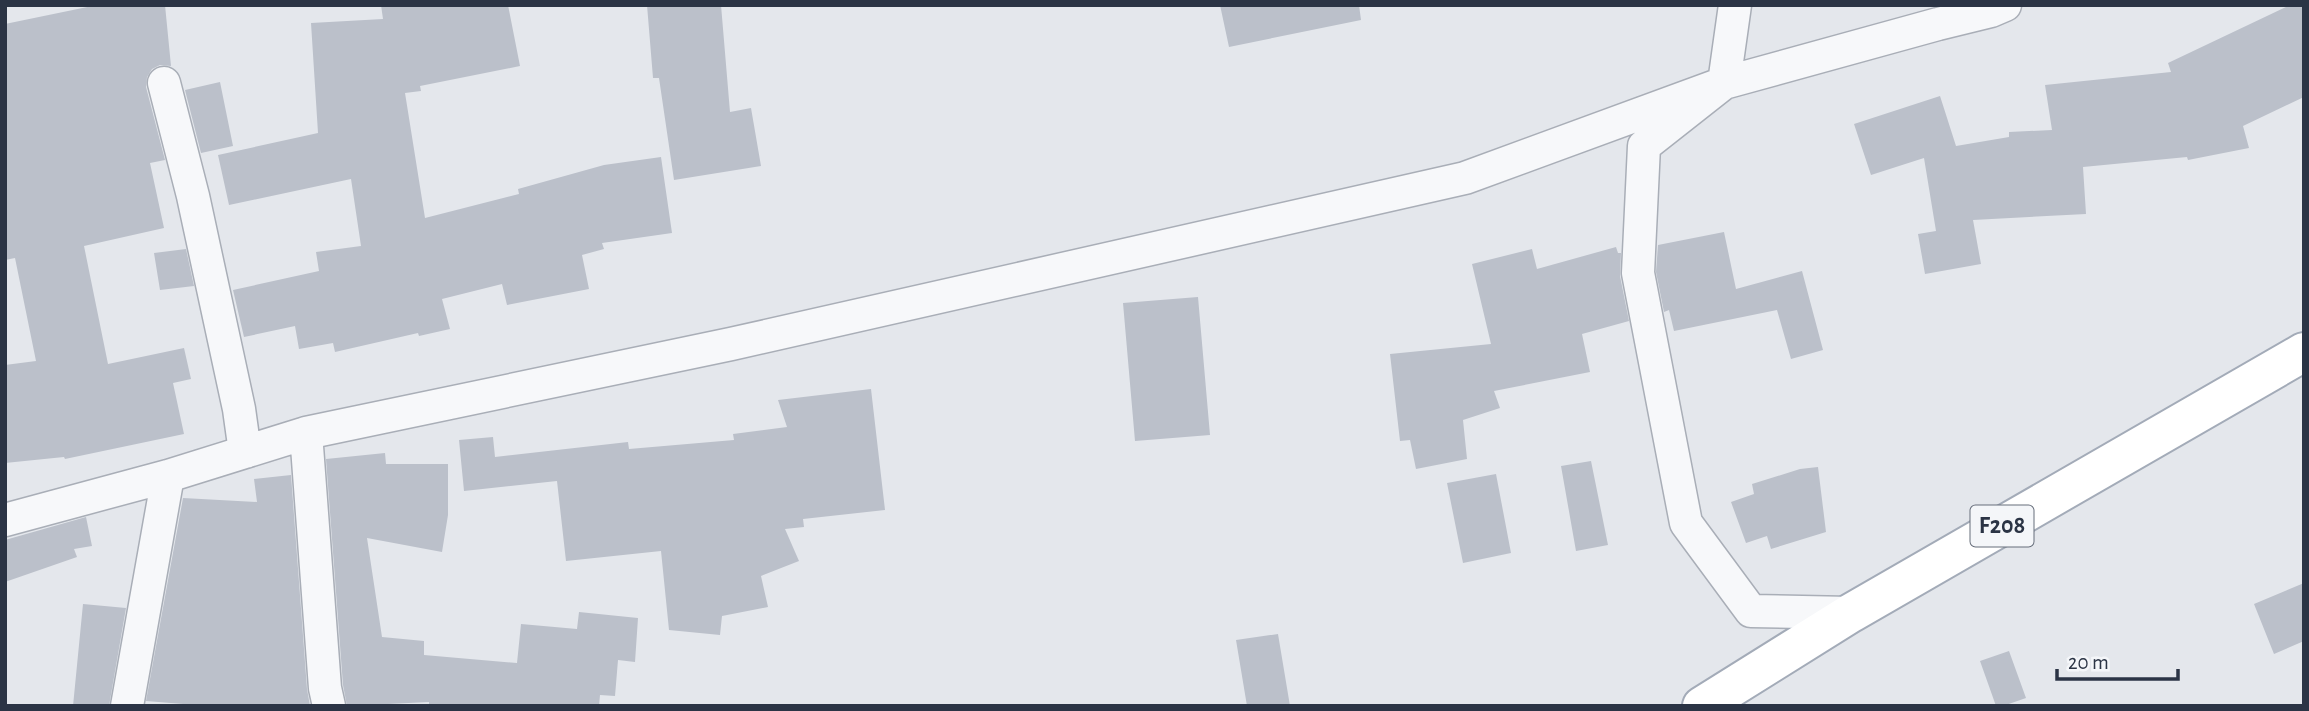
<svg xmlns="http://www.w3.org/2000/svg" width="2309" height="711" viewBox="0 0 2309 711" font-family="'Alegreya Sans',sans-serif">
	<rect width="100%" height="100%" fill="#e4e7ec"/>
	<path fill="#bbc0ca" d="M 97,5 L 165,5 L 171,66 L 160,65 L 152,69 L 147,77 L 146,87 L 165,160 L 150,163 L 164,228 L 84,246 L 108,364 L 184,348 L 191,379 L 173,383 L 184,434 L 65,459 L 64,457 L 5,463 L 5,365 L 36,361 L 15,258 L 5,260 L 5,24 Z
		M 381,5 L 508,5 L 520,66 L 420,86 L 421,91 L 405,93 L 425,218 L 519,194 L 518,189 L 604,165 L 661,157 L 672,233 L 602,243 L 604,249 L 582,255 L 589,289 L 507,305 L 502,284 L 442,299 L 450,329 L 419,336 L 418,333 L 335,352 L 333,343 L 299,349 L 295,326 L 244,337 L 233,290 L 319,271 L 316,252 L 361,246 L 351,179 L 229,205 L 218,155 L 318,133 L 311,23 L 383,19 Z
		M 647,5 L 721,5 L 730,112 L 751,108 L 761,166 L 674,180 L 659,78 L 653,78 Z
		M 1220,5 L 1359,5 L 1361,20 L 1229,47 Z
		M 2290,5 L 2304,5 L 2304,97 L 2243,126 L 2249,148 L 2188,160 L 2187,157 L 2083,167 L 2086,214 L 1973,220 L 1981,264 L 1925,274 L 1918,234 L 1936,231 L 1924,158 L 1871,175 L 1854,124 L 1940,96 L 1956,146 L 2009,137 L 2009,132 L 2052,130 L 2045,85 L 2171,72 L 2168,63 Z
		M 220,82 L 233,146 L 201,153 L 185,90 Z
		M 1724,232 L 1736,289 L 1802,271 L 1823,350 L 1791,359 L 1777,310 L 1674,331 L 1669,310 L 1664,312 L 1656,272 L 1658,245 Z
		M 1616,247 L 1618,253 L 1621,253 L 1620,276 L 1629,321 L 1582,334 L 1590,372 L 1494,391 L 1500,408 L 1463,420 L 1467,459 L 1416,469 L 1410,440 L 1400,441 L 1390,354 L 1491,344 L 1472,264 L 1532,249 L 1537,269 Z
		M 186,249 L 194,286 L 160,290 L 154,253 Z
		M 1198,297 L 1210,435 L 1135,441 L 1123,303 Z
		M 871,389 L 885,510 L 803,519 L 804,527 L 785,529 L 799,561 L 761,576 L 768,607 L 722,616 L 720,635 L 669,630 L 661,551 L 566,561 L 557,481 L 464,491 L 459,440 L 493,437 L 495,457 L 628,442 L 629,449 L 734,440 L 733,434 L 787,427 L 778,400 Z
		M 385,453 L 386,464 L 448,464 L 448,515 L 442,552 L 367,538 L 382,637 L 424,641 L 424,655 L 517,663 L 521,624 L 577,629 L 579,612 L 638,618 L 635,662 L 618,660 L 615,696 L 600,695 L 599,706 L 429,706 L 429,702 L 347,706 L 343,685 L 326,459 Z
		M 1591,461 L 1608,545 L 1576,551 L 1561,466 Z
		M 1818,467 L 1826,532 L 1771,549 L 1767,536 L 1746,543 L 1731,502 L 1754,494 L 1752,484 L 1800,469 Z
		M 1496,474 L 1511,553 L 1463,563 L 1447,483 Z
		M 291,475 L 307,689 L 310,706 L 208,706 L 146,701 L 183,498 L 257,502 L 254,479 Z
		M 86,517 L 92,546 L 74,549 L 77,557 L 5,582 L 5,540 Z
		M 2304,583 L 2304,641 L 2274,654 L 2254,604 Z
		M 83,604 L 126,608 L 109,706 L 73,706 Z
		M 1278,634 L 1290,706 L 1247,706 L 1236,640 Z
		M 2009,651 L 2026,698 L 2003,706 L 1996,706 L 1980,661 Z"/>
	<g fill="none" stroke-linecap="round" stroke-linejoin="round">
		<g stroke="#a9aeb7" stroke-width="35">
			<path id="minor" d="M 1735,5 L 1724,83 L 1644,146 L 1638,273 L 1686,523 L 1751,611 L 1851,613
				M 164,83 L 193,196 L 239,409 L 245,452
				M 306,433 L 325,688 L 329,706
				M 5,520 L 168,476 L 306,433 L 731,344 L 1465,178 L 1724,83 L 1938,24 L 1991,11 L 2005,5
				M 127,706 L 168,476"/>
		</g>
		<g stroke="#a3abb8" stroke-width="42">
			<path id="primary" d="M 1702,706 L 1851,613 L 2304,352"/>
		</g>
		<use href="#minor" stroke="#f7f8fa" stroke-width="32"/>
		<use href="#primary" stroke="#fff" stroke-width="38"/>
	</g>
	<g text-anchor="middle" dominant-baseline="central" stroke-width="5" stroke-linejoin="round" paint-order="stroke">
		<rect fill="#f4f6f9" stroke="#676e7b" stroke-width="2" x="1970.5" y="505.5" width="63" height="41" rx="5"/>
		<g font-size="24" font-weight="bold" fill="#2b3445">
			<text x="2002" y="526">F208</text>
		</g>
	</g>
	<rect width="2309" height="711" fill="none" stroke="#2b3445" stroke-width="14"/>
	<path d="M2057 669v10h121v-10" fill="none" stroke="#2b3445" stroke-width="3.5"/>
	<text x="2068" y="669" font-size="21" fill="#2b3445" stroke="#f4f6f9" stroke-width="5" paint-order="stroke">20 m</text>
</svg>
